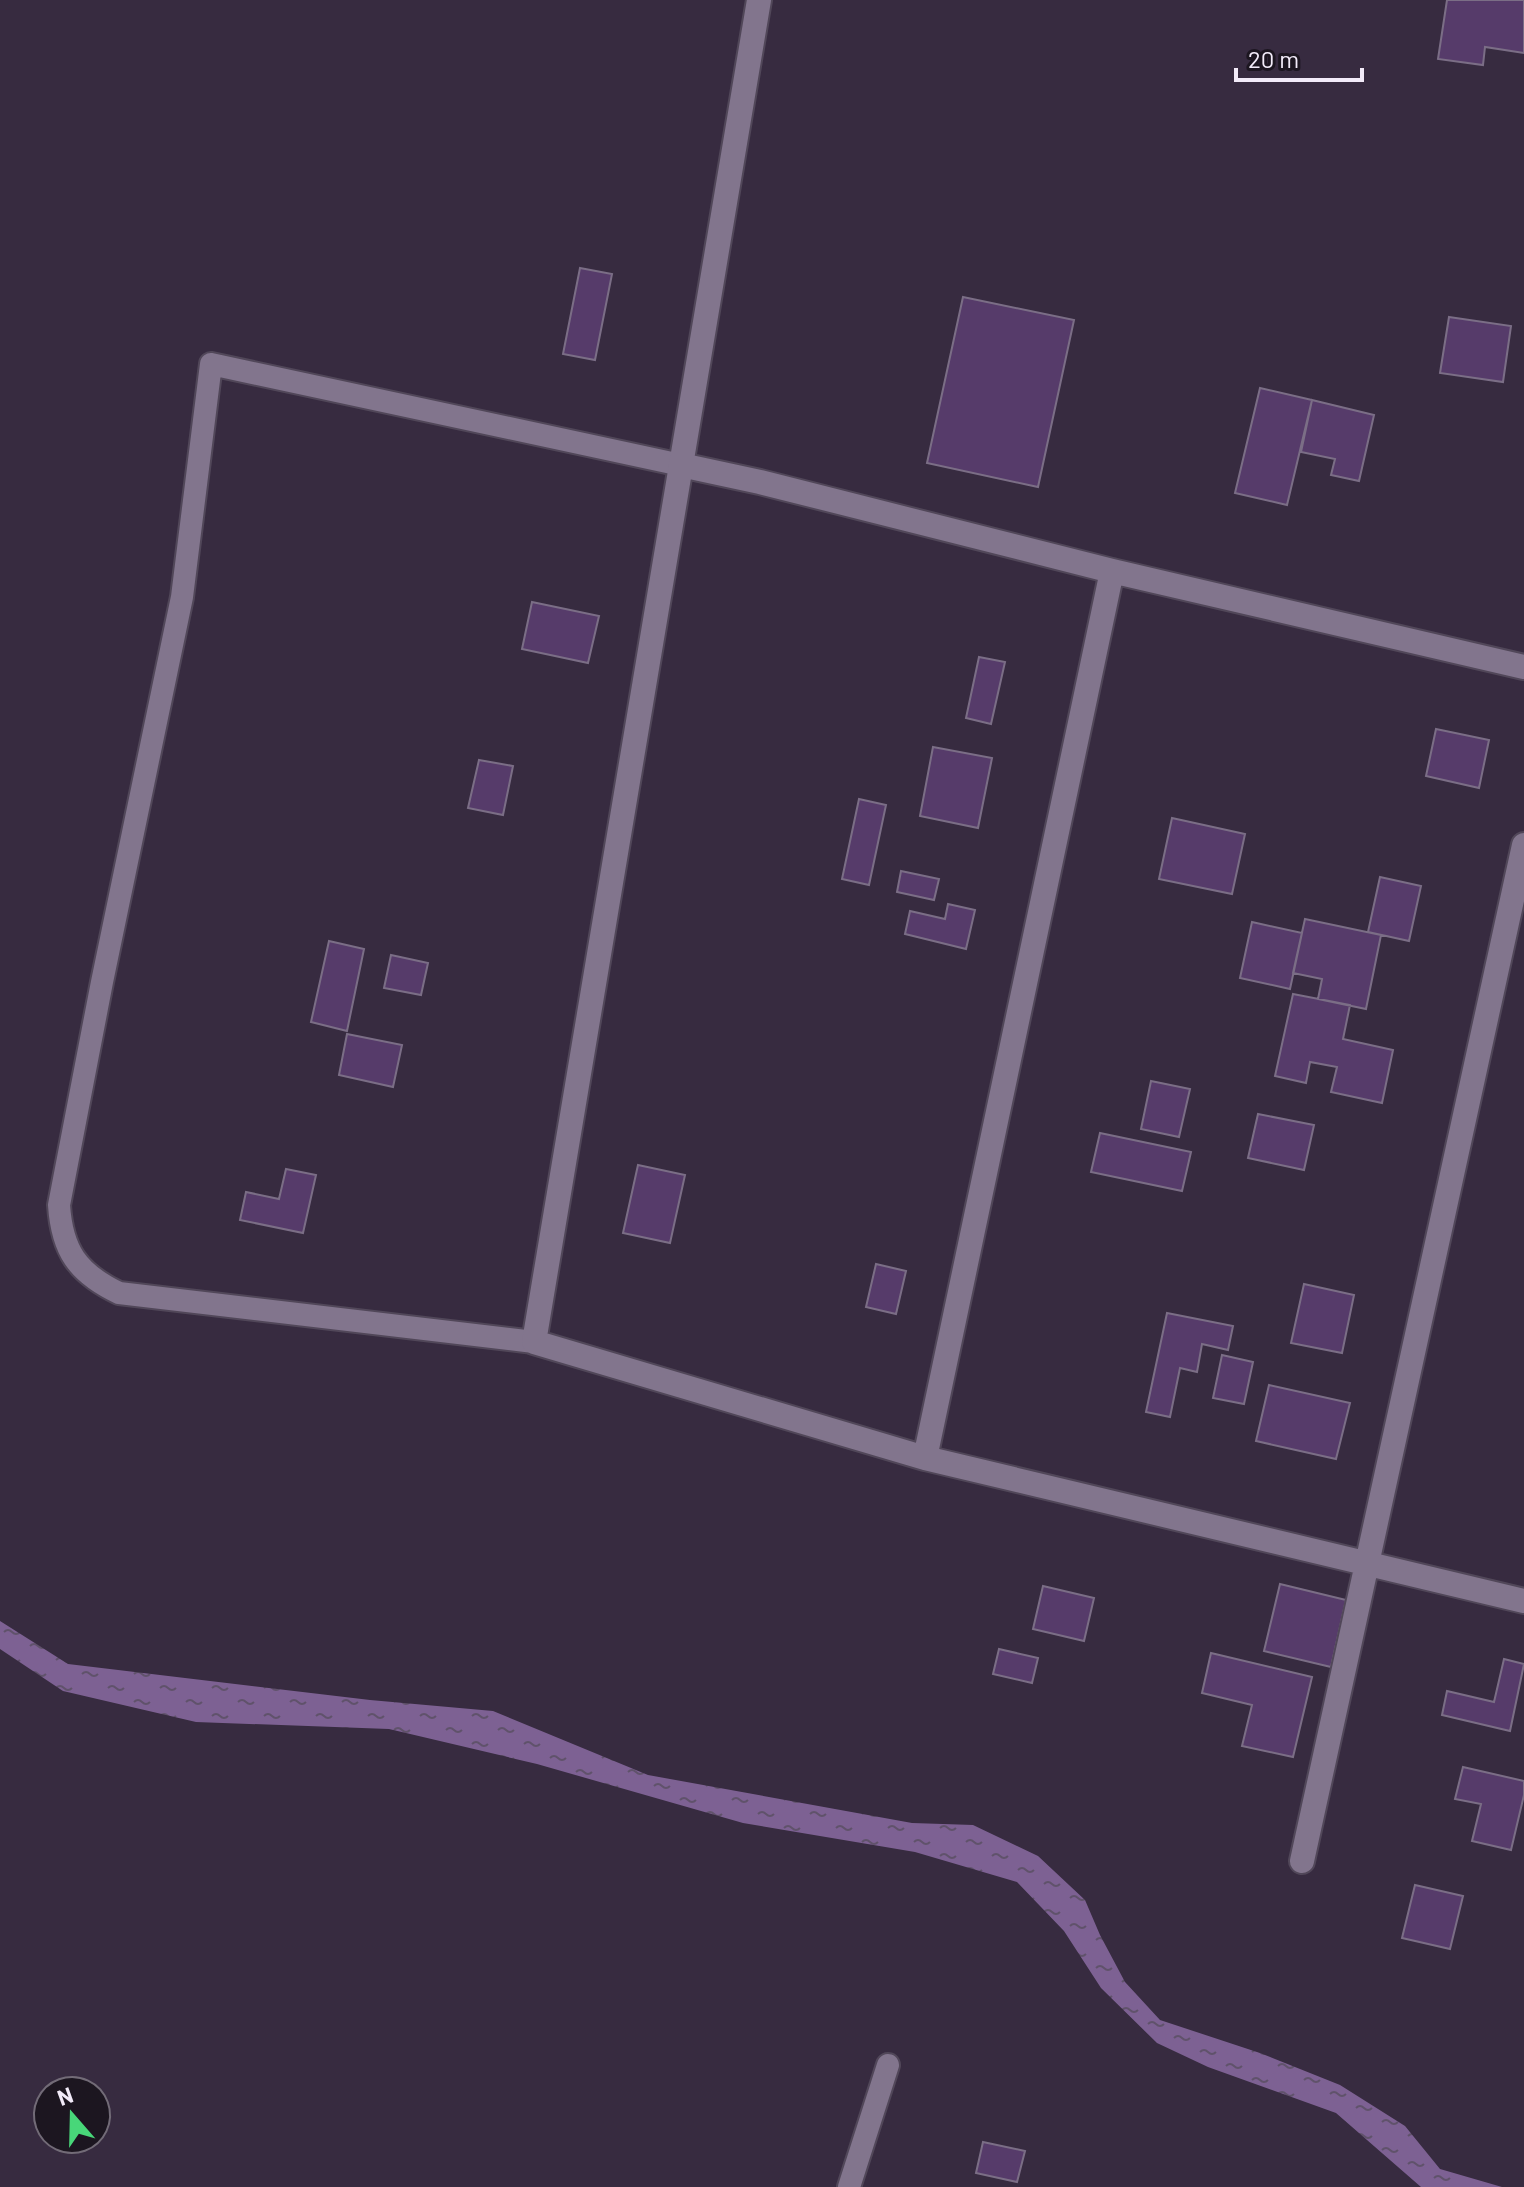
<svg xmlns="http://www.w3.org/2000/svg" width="1524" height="2187" viewBox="0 0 1524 2187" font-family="Barlow,sans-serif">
	<defs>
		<pattern id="water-ripples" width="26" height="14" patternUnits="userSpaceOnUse" patternTransform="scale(2)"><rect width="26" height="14" fill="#7d6193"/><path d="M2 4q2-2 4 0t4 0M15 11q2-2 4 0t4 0" fill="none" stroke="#60526b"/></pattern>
	</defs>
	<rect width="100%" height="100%" fill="#372b40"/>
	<path fill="url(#water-ripples)" d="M 0,1621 L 68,1664 L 370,1700 L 493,1711 L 648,1775 L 912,1823 L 973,1825 L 1038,1856 L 1085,1900 L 1100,1935 L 1125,1982 L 1160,2020 L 1260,2053 L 1340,2085 L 1405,2126 L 1440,2169 L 1502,2187 L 1421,2187 L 1336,2113 L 1208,2067 L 1157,2043 L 1101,1988 L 1064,1931 L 1017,1882 L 915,1852 L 743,1823 L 537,1764 L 389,1729 L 196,1722 L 63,1691 L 0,1649 Z"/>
	<path fill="#563b6a" stroke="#7b6e86" stroke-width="2" d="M 1447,0 L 1524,0 L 1524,53 L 1485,47 L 1483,65 L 1438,59 Z
		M 580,268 L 612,274 L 595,360 L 563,354 Z
		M 963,297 L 1074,320 L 1038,487 L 927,463 Z
		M 1449,317 L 1511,326 L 1503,382 L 1440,373 Z
		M 1260,388 L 1312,400 L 1287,505 L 1235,493 Z
		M 1312,400 L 1374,415 L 1359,481 L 1331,475 L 1335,459 L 1301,452 Z
		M 532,602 L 599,616 L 588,663 L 522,649 Z
		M 979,657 L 1005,662 L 991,724 L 966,718 Z
		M 1436,729 L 1489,740 L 1479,788 L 1426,776 Z
		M 933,747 L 992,758 L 978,828 L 920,816 Z
		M 479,760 L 513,766 L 503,815 L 468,808 Z
		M 859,799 L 886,805 L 869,885 L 842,879 Z
		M 1172,818 L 1245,834 L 1232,894 L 1159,879 Z
		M 901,871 L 939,879 L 934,900 L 897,892 Z
		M 1380,877 L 1421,886 L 1409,941 L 1368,932 Z
		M 948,904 L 975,910 L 966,949 L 905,934 L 910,911 L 945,919 Z
		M 1305,919 L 1381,935 L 1366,1009 L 1318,999 L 1322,979 L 1293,973 Z
		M 1252,922 L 1302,933 L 1290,989 L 1240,978 Z
		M 329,941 L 364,949 L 347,1031 L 311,1022 Z
		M 391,955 L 428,963 L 421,995 L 384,988 Z
		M 1293,994 L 1350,1005 L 1343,1039 L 1393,1050 L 1382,1103 L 1331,1092 L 1337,1067 L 1310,1062 L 1306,1083 L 1275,1076 Z
		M 347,1034 L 402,1045 L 393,1087 L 339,1075 Z
		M 1151,1081 L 1190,1089 L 1179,1137 L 1141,1129 Z
		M 1258,1114 L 1314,1125 L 1304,1170 L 1248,1158 Z
		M 1100,1133 L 1191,1152 L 1182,1191 L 1091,1172 Z
		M 638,1165 L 685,1175 L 670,1243 L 623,1233 Z
		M 286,1169 L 316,1175 L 303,1233 L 240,1220 L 246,1192 L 279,1199 Z
		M 876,1264 L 906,1271 L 896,1314 L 866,1307 Z
		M 1304,1284 L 1354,1295 L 1342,1353 L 1291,1343 Z
		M 1167,1313 L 1233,1326 L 1228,1350 L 1202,1344 L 1197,1372 L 1180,1368 L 1170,1417 L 1146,1412 Z
		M 1222,1355 L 1253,1362 L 1244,1404 L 1213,1398 Z
		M 1269,1385 L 1350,1403 L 1336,1459 L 1256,1441 Z
		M 1280,1584 L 1346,1600 L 1331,1667 L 1264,1651 Z
		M 1043,1586 L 1094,1598 L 1084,1641 L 1033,1629 Z
		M 999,1649 L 1038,1658 L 1032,1683 L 993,1674 Z
		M 1211,1653 L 1312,1677 L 1293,1757 L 1242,1746 L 1252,1705 L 1202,1693 Z
		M 1504,1659 L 1524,1664 L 1510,1731 L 1442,1715 L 1447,1691 L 1494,1702 Z
		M 1463,1767 L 1524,1781 L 1524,1795 L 1511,1850 L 1472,1841 L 1481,1804 L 1455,1799 Z
		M 1415,1885 L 1463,1896 L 1450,1949 L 1402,1938 Z
		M 983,2142 L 1025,2151 L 1017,2182 L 976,2173 Z"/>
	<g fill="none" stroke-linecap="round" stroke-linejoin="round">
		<g stroke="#514759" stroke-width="26">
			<path id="lane" d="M 534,1342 L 119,1293 C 77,1273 62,1250 59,1205 L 102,982 L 182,597 L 211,364 L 681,465
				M 849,2187 L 888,2065"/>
		</g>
		<g stroke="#514759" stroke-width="28">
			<path id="street" d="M 759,0 L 534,1342 L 925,1458 L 1524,1601
				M 681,465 L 760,482 L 1112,571 L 1524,667
				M 925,1458 L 1112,571
				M 1302,1861 L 1524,845"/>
		</g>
		<use href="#lane" stroke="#82758d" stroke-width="22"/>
		<use href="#street" stroke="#82758d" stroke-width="24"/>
	</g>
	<g transform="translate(72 2115) rotate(340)"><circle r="38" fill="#1c1620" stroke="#726b77" stroke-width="2"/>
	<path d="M0-6L14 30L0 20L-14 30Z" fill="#48d779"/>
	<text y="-12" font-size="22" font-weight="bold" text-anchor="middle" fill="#f2ebf9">N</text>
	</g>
	<path d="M1236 68v12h126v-12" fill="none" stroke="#f2ebf9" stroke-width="4"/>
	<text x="1248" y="68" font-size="24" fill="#f2ebf9" stroke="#1c1620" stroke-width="6" paint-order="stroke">20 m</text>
</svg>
